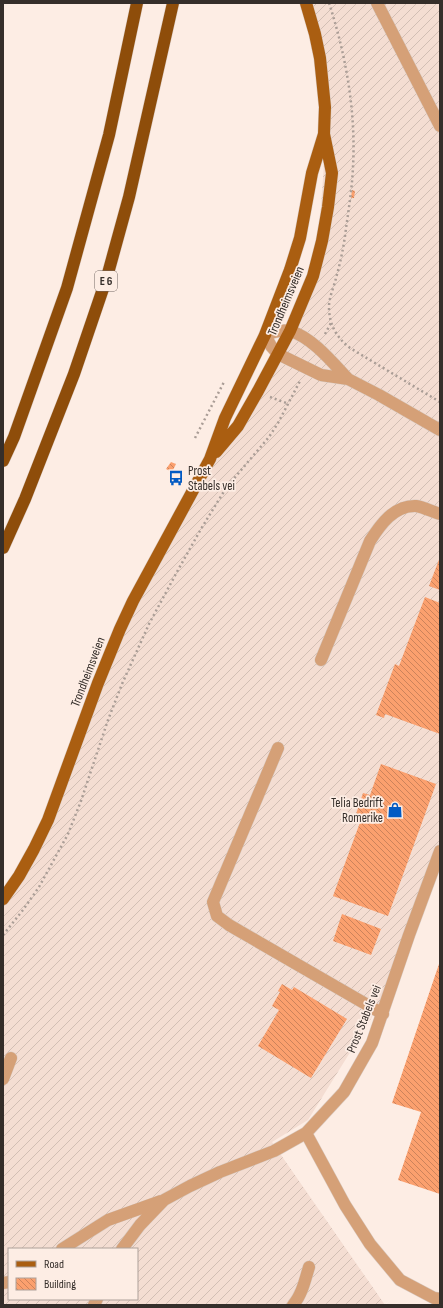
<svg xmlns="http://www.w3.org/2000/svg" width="443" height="1308" viewBox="0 0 443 1308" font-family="'Sofia Sans Condensed',sans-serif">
	<defs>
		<pattern id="industrial-furrows" width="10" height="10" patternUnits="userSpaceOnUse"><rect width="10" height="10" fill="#f4ddd2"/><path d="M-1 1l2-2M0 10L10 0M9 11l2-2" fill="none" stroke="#d2beb4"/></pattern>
		<pattern id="building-back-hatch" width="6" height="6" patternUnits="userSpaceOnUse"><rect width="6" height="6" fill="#fba06e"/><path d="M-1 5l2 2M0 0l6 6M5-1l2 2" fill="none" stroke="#cc835b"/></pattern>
	</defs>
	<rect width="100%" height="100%" fill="#fdede4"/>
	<path fill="url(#industrial-furrows)" fill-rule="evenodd" d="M 302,3 L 440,3 L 440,843 L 395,980 L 308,1120 L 272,1142 L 385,1305 L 3,1305 L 3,899 L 26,869 L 123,632 L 183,499 L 276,357 L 318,249 L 327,121 ZM 9,1249 L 137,1249 L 137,1299 L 9,1299 Z"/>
	<path fill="url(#building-back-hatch)" d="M 352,190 L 355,191 L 354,198 L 351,198 Z
		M 171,462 L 176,464 L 172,472 L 166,469 Z
		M 440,557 L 440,590 L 429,586 Z
		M 425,597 L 440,603 L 440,734 L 385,714 L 384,718 L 376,715 L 395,664 L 399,666 Z
		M 381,764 L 436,784 L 388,916 L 333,896 L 362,817 L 356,814 L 363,793 L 370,795 Z
		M 342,914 L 381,929 L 371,955 L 333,941 Z
		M 440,961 L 440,1194 L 398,1180 L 421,1112 L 392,1103 Z
		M 282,984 L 292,990 L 294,987 L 347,1019 L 311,1078 L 258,1046 L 279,1010 L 272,1006 L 280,992 L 278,991 Z"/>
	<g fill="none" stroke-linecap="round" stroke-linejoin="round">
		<g stroke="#d9cbc3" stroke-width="13">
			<path id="minor" d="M 377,3 L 440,126
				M 348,379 C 333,363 312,337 290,331 C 282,329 273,332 265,335 L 271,346 L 278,354 L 321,375 L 348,379 L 379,395 L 440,430
				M 321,660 L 370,541 C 380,525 394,505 416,506 C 423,507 433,512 440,514
				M 278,748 L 213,902 L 217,916 L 229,925 L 383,1014
				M 3,1079 L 11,1058
				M 306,1133 L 345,1205 L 370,1244 L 400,1280 L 434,1298 L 440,1299
				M 62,1249 L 108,1220 L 161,1201
				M 122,1249 L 140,1225 L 164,1200 L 190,1186 L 220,1172 L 274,1151 L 306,1133 L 344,1092 L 372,1043 L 409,935 L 440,851
				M 3,1283 L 9,1282
				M 94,1305 L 97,1299
				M 293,1305 C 302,1295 305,1280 309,1267"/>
		</g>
		<g stroke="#d9cbc3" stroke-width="13">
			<path id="major" d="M 216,452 L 238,426 L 258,391 L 290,331 L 313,276 L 322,241 L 328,207 L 332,173 L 324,134 L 325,107 L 320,58 L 315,34 L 306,3
				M 3,899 L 19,876 L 34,849 L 48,820 L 98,683 L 120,629 L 133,601 L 210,459 L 225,418 L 265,335 L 290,270 L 300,238 L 312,173 L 324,134"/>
		</g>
		<g stroke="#d9cbc3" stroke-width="13">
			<path id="highway" d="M 3,461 L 14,437 L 67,288 L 109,135 L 137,3
				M 3,548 L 25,499 L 74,374 L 107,277 L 129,197 L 173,3"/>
		</g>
		<path stroke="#aa9d96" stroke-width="2.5" stroke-dasharray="2 3" stroke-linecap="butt" d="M 329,3 C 346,55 356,112 353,167 C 352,190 348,213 345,236 C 343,250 340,264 336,278 C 334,287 329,297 329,307 C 329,325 337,338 350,348 L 440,402
			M 325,334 L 331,323
			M 270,397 L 289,404
			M 195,438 L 224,382
			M 3,935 L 23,910 L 39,887 L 68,834 L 81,801 L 108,720 L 122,684 L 149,624 L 178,570 L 201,529 L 226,488 L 269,437 L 278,423 L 300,381"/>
		<use href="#minor" stroke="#d5a077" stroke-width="12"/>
		<use href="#major" stroke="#aa5e11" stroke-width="12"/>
		<use href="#highway" stroke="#8e4d0a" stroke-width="12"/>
	</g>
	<defs>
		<g id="bus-bare" transform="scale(1.2)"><path d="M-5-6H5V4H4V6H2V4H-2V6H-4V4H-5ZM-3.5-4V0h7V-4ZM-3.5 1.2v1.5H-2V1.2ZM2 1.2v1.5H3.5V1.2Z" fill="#025ac3" stroke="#fdede4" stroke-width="2.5" paint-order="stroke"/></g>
		<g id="shop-bare" transform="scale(1.2)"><path d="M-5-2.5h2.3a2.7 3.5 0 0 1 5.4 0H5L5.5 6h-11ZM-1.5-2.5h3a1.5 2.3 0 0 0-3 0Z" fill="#025ac3" stroke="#fdede4" stroke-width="2.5" paint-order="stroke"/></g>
	</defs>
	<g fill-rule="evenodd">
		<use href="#bus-bare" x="176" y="478"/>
		<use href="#shop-bare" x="395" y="810"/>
	</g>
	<g text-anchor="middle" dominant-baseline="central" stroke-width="3.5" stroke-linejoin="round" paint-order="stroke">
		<rect fill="#fdede4" stroke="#716762" stroke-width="1" x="95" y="271" width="22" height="20" rx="3"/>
		<g font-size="12" font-weight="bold" fill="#352e2a">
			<text x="106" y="281">E 6</text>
		</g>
		<g font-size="13" fill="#352e2a" stroke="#fdede4">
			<text transform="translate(286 301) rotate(-67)">Trondheimsveien</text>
			<text transform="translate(88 672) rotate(-69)">Trondheimsveien</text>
			<text transform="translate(364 1019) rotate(-68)">Prost Stabels vei</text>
		</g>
		<g font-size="13" fill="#352e2a" stroke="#fdede4" text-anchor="start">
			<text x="188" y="471">Prost<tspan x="188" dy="15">Stabels vei</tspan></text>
			<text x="383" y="803" text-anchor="end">Telia Bedrift<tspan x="383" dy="15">Romerike</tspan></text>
		</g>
	</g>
	<rect width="443" height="1308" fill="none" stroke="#352e2a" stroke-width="8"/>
	<rect x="8" y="1248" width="130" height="52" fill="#fdede4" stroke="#ada19a"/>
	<rect x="16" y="1261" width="20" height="6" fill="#aa5e11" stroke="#ada19a"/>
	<text x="44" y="1268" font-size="12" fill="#352e2a">Road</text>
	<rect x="16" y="1278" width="20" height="12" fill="url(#building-back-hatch)" stroke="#ada19a"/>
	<text x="44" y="1288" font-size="12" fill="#352e2a">Building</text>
</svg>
